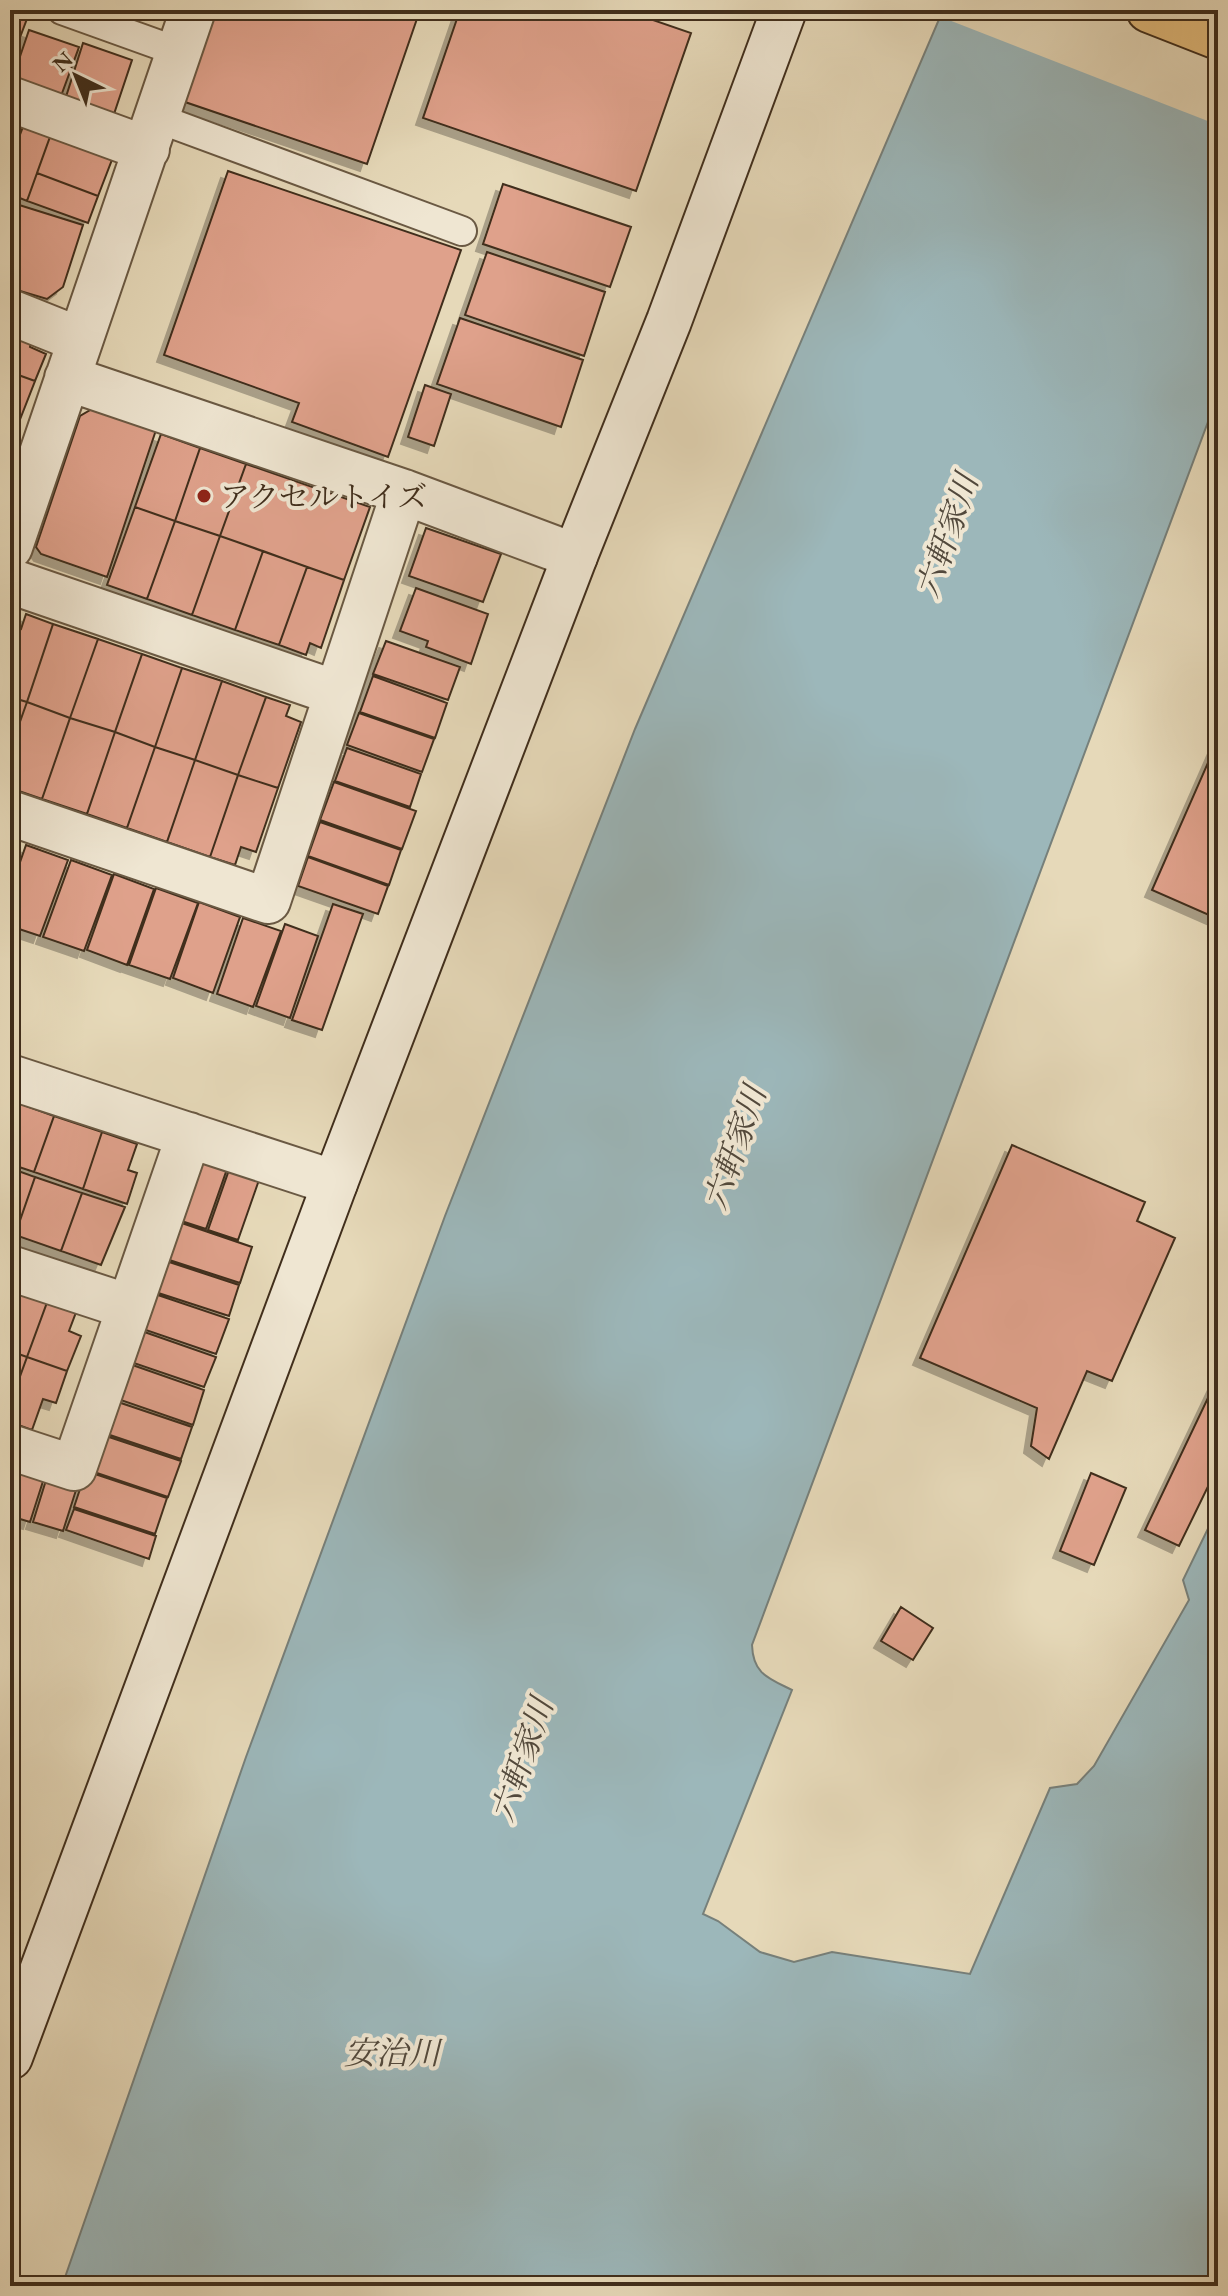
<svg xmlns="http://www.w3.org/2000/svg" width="1228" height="2296" viewBox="0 0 1228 2296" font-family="'EB Garamond','Noto Serif JP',serif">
	<defs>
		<filter id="shadow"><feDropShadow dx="-7" dy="7" stdDeviation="0" flood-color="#0004"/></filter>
	</defs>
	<rect width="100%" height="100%" fill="#e6d9b9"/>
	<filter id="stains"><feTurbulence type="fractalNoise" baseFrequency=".0025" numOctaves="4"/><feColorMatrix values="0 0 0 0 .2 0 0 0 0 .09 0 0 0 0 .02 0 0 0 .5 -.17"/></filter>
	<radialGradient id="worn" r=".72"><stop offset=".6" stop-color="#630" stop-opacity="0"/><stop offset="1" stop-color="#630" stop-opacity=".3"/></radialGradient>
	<path fill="#9cb7ba" stroke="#77807b" stroke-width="2" d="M 943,10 L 1218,10 L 1218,395 L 752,1645 C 753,1674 768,1678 792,1690 L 703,1914 L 718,1921 L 760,1952 L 794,1962 L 832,1952 L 970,1974 L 1050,1788 L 1077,1784 L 1094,1766 L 1189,1600 L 1183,1580 L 1218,1508 L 1218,2286 L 62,2286 L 246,1757 L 445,1216 L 635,729 Z"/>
	<path fill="#e6d9b9" d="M 938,10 L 1218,10 L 1218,125 L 936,15 Z"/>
	<path fill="#dfa18b" stroke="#402e1c" stroke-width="2" filter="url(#shadow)" d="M 10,10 L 28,16 L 10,64 Z
		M 216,10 L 420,10 L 367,164 L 185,102 Z
		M 460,10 L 624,10 L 691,33 L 636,191 L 423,118 Z
		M 29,30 L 79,47 L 61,96 L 12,80 Z
		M 83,43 L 132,60 L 113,117 L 65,100 Z
		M 10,119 L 24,124 L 10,161 Z
		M 24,124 L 51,134 L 27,201 L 10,194 L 10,161 Z
		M 51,134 L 113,157 L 98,196 L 37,173 Z
		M 228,171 L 461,250 L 388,457 L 292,422 L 299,403 L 164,355 Z
		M 37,173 L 98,196 L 88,223 L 27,201 Z
		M 503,184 L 631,227 L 610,287 L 483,244 Z
		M 16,204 L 83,225 L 63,287 L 47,299 L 10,288 L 10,222 Z
		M 487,252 L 605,292 L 584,356 L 465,315 Z
		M 460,318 L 583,360 L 561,427 L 437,384 Z
		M 10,334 L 31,342 L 30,347 L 46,354 L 35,381 L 10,372 Z
		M 10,372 L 35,381 L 19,422 L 10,419 Z
		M 425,385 L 451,394 L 434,446 L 408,437 Z
		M 92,409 L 156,430 L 107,577 L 41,554 L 36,547 L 80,416 Z
		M 10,419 L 19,422 L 10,443 Z
		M 161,434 L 200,448 L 175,521 L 135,507 Z
		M 200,448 L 246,464 L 220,536 L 175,521 Z
		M 246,464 L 370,507 L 344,580 L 220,536 Z
		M 135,507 L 175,521 L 147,599 L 107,585 Z
		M 175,521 L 220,536 L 192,615 L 147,599 Z
		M 426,528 L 501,554 L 483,602 L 409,576 Z
		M 220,536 L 263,551 L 235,630 L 192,615 Z
		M 263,551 L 307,567 L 279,645 L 235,630 Z
		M 307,567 L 344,580 L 321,648 L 310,643 L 306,655 L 279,645 Z
		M 416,588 L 488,614 L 471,664 L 426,647 L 428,641 L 400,631 Z
		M 26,614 L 53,624 L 27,702 L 10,697 L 10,626 L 21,629 Z
		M 53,624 L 98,639 L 70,718 L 27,702 Z
		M 98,639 L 142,654 L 115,732 L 70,718 Z
		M 386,641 L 460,667 L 448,700 L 373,674 Z
		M 142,654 L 182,668 L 155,747 L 115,732 Z
		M 182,668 L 222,681 L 195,760 L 155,747 Z
		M 373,676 L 447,703 L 435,738 L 360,712 Z
		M 222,681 L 266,697 L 238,775 L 195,760 Z
		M 10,697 L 27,702 L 10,750 Z
		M 266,697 L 290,705 L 286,716 L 301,722 L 278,788 L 238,775 Z
		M 27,702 L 70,718 L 42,799 L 10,788 L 10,750 Z
		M 359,713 L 434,739 L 422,772 L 347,745 Z
		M 70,718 L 115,732 L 87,814 L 42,799 Z
		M 115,732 L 155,747 L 127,828 L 87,814 Z
		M 1218,740 L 1218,919 L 1152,890 Z
		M 155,747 L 195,760 L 167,842 L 127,828 Z
		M 347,748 L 421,774 L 410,807 L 335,781 Z
		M 195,760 L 238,775 L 210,857 L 167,842 Z
		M 238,775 L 278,788 L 256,852 L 241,847 L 235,865 L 210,857 Z
		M 334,782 L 416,811 L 402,849 L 320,820 Z
		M 320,822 L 401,850 L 389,885 L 308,856 Z
		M 10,840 L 19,843 L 10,867 Z
		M 26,845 L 68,860 L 40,936 L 10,926 L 10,891 Z
		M 308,857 L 388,886 L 378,914 L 298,886 Z
		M 71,860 L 112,875 L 84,951 L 43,937 Z
		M 114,874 L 154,889 L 127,965 L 87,950 Z
		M 156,888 L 198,903 L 170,979 L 129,965 Z
		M 199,902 L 240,917 L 213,993 L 173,978 Z
		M 333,904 L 363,914 L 322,1030 L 292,1020 Z
		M 243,918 L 281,931 L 253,1007 L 217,994 Z
		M 285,924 L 318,936 L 290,1018 L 256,1006 Z
		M 10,1100 L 54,1116 L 34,1172 L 10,1164 Z
		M 54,1116 L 102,1132 L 83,1189 L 34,1172 Z
		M 102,1132 L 137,1144 L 128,1170 L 137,1173 L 127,1204 L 83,1189 Z
		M 1012,1145 L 1145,1202 L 1137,1221 L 1175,1238 L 1112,1381 L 1087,1371 L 1049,1459 L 1031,1446 L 1037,1408 L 920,1358 Z
		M 190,1156 L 227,1169 L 206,1229 L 169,1217 Z
		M 10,1168 L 35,1177 L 15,1235 L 10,1233 Z
		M 229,1170 L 259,1180 L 238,1240 L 208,1230 Z
		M 35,1177 L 82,1193 L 61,1251 L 15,1235 Z
		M 82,1193 L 125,1207 L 101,1265 L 61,1251 Z
		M 170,1219 L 252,1247 L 240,1283 L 157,1256 Z
		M 157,1258 L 239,1285 L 229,1316 L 146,1289 Z
		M 10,1282 L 49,1297 L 27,1357 L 10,1351 Z
		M 146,1291 L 229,1319 L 216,1354 L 134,1326 Z
		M 49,1297 L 78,1307 L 69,1331 L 81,1336 L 67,1371 L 27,1357 Z
		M 133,1328 L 216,1357 L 204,1387 L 122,1359 Z
		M 10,1351 L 27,1357 L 10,1404 Z
		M 27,1357 L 67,1371 L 56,1403 L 43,1399 L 32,1430 L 10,1422 L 10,1404 Z
		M 121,1361 L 204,1390 L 193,1425 L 109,1396 Z
		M 1217,1379 L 1218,1466 L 1179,1546 L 1145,1530 Z
		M 109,1399 L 192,1427 L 181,1459 L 98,1431 Z
		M 97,1433 L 181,1461 L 168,1497 L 85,1469 Z
		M 10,1465 L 45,1475 L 30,1522 L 10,1516 Z
		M 86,1471 L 167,1498 L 155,1534 L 74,1507 Z
		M 1091,1473 L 1126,1488 L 1094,1565 L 1060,1551 Z
		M 47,1477 L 77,1487 L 63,1531 L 33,1522 Z
		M 74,1509 L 156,1536 L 149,1559 L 66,1530 Z
		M 901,1607 L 933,1628 L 913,1660 L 881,1641 Z"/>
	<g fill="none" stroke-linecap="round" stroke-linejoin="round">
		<g stroke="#6a5943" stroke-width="32">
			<path id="lane" d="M 62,10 L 179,52
				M 157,118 L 462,231"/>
		</g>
		<g stroke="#6a5943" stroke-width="48">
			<path id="street" d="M 10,99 L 147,149
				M 10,312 L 80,340
				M 67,378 L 404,492 L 575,556
				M 10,547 L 193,10
				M 10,581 L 336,693
				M 10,813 L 268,901 L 404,492
				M 10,1077 L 335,1183
				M 10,1268 L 129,1307
				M 10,1447 L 74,1468 L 189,1135"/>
		</g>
		<g stroke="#402e1c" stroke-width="48">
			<path id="secondary" d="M 10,2057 L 335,1183 L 575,556 L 669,321 L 784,10"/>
		</g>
		<g stroke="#402e1c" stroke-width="48">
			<path id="highway" d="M 1149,10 L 1218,37"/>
		</g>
		<use href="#lane" stroke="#efe6d2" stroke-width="28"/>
		<use href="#street" stroke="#efe6d2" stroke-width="44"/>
		<use href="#secondary" stroke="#efe6d2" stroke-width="44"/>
		<use href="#highway" stroke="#e3bc7c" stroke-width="44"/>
	</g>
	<circle fill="#8f2418" stroke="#efe6d2" stroke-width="3" cx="204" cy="496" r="8"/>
	<g text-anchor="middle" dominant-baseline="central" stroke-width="8" stroke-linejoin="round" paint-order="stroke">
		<g font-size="30" fill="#402e1c" stroke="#efe6d2" text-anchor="start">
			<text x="220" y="496">アクセルトイズ</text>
		</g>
		<g font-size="32" font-style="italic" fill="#52493c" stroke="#efe6d2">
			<text transform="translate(947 536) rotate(-71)">六軒家川</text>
			<text transform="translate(735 1148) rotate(-71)">六軒家川</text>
			<text transform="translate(522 1760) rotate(-71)">六軒家川</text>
			<text x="392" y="2053">安治川</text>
		</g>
	</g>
	<rect width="1228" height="2296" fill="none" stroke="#e6d9b9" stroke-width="40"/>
	<rect x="12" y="12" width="1204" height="2272" fill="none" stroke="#402e1c" stroke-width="4"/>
	<rect x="20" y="20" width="1188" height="2256" fill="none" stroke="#402e1c" stroke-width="2"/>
	<g transform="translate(76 76) rotate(317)" stroke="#efe6d2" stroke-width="6" paint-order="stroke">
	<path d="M0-6L14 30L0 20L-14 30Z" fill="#402e1c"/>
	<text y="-12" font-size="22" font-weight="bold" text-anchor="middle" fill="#402e1c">N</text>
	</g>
	<rect width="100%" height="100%" filter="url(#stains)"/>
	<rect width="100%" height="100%" fill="url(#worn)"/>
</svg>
